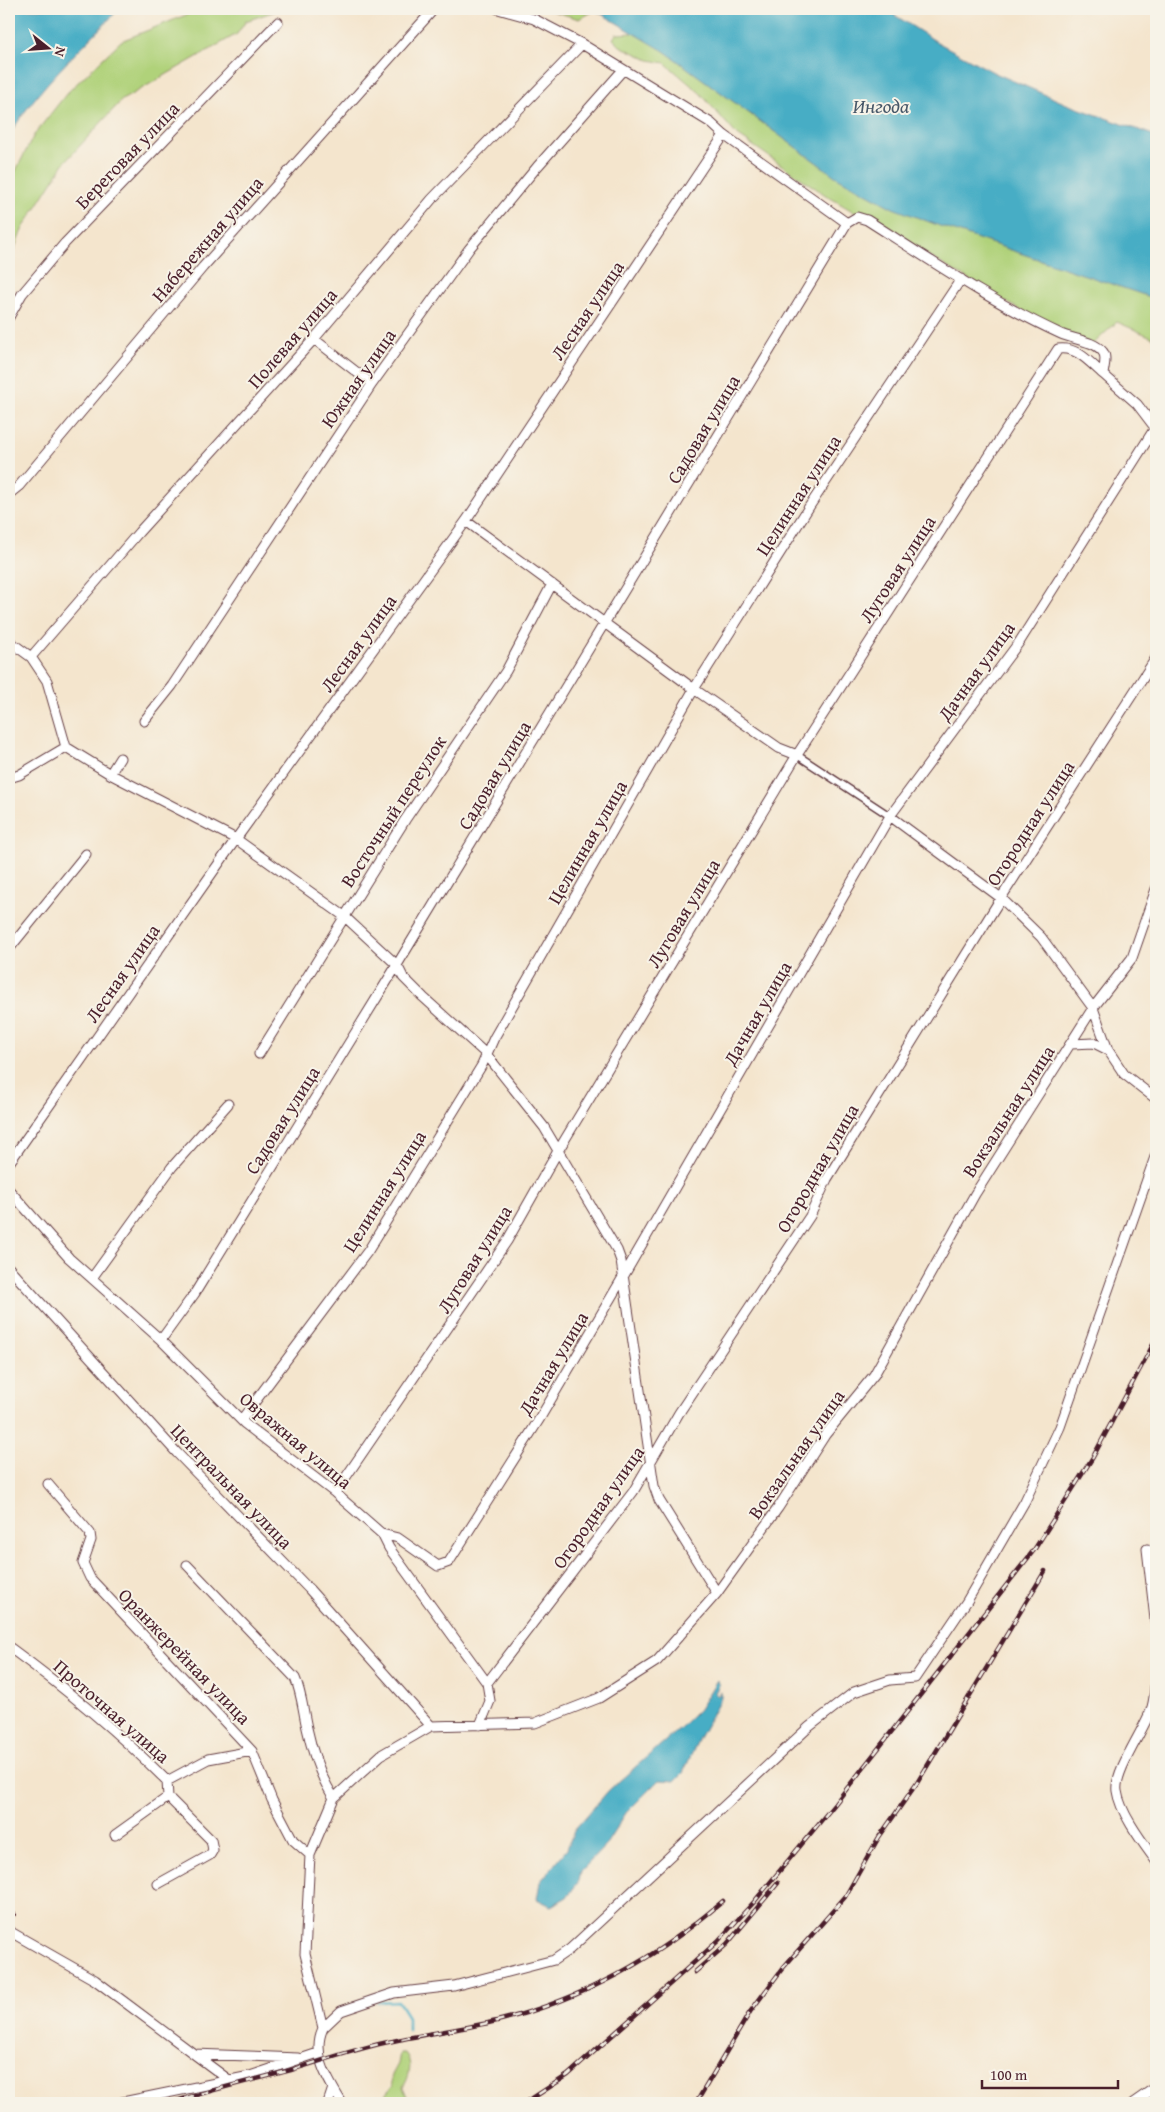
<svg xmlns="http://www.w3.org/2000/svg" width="1165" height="2112" viewBox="0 0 1165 2112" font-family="'Gentium Book Plus',serif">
	<rect width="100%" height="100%" fill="#f7f3e8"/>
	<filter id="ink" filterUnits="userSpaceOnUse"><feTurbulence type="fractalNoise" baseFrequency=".02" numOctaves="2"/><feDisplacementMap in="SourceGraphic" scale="10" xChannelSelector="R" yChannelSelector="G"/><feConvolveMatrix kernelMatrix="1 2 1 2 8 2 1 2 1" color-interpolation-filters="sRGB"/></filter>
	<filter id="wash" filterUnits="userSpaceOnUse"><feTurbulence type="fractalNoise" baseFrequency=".0096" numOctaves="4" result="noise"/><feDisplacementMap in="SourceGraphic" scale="20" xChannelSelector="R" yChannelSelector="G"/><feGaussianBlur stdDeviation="1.12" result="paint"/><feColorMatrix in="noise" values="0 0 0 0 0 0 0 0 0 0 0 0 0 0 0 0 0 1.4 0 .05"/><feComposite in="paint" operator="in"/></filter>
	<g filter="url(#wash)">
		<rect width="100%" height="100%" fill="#f4e5cd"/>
		<path fill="#b0d27a" stroke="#7d7852" d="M 201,9 L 281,9 L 246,21 L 237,34 L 122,100 L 65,162 L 23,228 L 9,262 L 9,184 L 34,135 L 67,93 L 121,41 Z
			M 546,9 L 593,9 L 596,10 L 579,19 Z
			M 635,33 L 664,51 L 835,176 L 893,208 L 940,226 L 1156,299 L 1156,339 L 1117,322 L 1092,345 L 1025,313 L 827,196 L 736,134 L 700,93 L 665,63 L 649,60 L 620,46 L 613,39 L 616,34 Z
			M 400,2053 L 405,2053 C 413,2062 410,2077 403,2087 L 408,2099 L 406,2103 L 386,2103 L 384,2096 L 393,2085 L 392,2075 L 398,2064 Z"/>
		<path fill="#46adc5" stroke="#486678" d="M 9,9 L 119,9 C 81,49 37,88 9,136 Z
			M 593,9 L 885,9 L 937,42 L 995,73 L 1069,105 L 1156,136 L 1156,299 L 940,226 L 893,208 L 835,176 L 664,51 Z
			M 717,1680 L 719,1685 L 715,1693 L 718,1696 L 721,1692 L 721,1698 L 699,1738 L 683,1773 L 675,1781 L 659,1780 L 626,1813 L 605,1846 L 581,1871 L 579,1881 L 567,1897 L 551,1906 L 537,1899 L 540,1882 L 567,1849 L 574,1830 L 609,1790 L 680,1728 L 699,1709 Z"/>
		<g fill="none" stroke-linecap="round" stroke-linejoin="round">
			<path stroke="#46adc5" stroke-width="2.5" d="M 378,2002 L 398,2001 L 408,2017 L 408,2030"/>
		</g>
	</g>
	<g filter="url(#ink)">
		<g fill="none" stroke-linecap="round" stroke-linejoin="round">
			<g stroke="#643d43" stroke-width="9">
				<path id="pedestrian" d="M 797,755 L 890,816"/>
			</g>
			<g stroke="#643d43" stroke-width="11">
				<path id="minor" d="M 498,9 L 534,19 L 582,44 L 711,123 L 724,135 L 847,223 L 857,217 L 867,220 C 930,260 993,303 1061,334 C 1072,339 1095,341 1103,352 C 1107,357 1104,367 1103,374 L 1137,404 L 1156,429
					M 9,317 L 22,294 L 65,243 L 278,22
					M 314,339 L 372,384
					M 9,494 L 19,486 L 203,267 L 434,9
					M 466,521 L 694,689 L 779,748 L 797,755
					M 9,641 L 31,657 L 47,681 L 66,747
					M 31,657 L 139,532 L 314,339 L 432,199 L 582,44
					M 144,721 L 172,686 L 372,384 L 469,249 L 537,167 L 622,71
					M 66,747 L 110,774 L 236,839 L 344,916 L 397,965 L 403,977 L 423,997 L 486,1054 L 544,1127 L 617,1250 L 621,1261 L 654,1486 L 659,1500 L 717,1593
					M 110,774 L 120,758
					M 9,778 L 19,775 L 66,747
					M 890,816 L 1001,898 L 1041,937 L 1093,1008 L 1108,1050 L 1124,1074 L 1156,1099
					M 9,949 L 86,854
					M 1071,1044 L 1094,1043 L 1108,1050
					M 259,1054 L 405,820 L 506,671 L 552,584
					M 9,1163 L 236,839 L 466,521 L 724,135
					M 9,1190 L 69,1258 L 161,1340 L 245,1424 L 335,1493 L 382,1534 L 389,1548 L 487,1683 L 490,1701 L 480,1725
					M 9,1268 L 177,1453 L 309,1589 L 431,1726
					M 92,1278 L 172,1167 L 228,1104
					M 161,1340 L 195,1293 L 397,965 L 847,223
					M 242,1419 L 368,1251 L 482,1065 L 494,1038 L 694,689 L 809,507 L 961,279
					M 48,1484 L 90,1533 L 91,1540 L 83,1563 L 90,1578 L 252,1751 L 272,1800 L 293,1840 L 310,1855
					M 335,1493 L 507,1241 L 558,1151 L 797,755 L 1058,349 C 1077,346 1090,363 1103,374
					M 382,1534 L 398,1538 L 438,1566 L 449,1562 L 540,1418 L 623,1277 L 890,816 L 1020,641 L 1155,428
					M 1147,1549 L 1156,1628
					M 187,1565 L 295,1678 C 302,1694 303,1711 307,1728 C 312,1751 321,1778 334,1798
					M 9,1647 C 65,1688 117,1731 167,1781 L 168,1797 L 211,1840 L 213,1850 L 210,1855 L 158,1884
					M 1156,1676 C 1155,1686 1155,1697 1152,1707 C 1145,1729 1114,1771 1117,1791 C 1120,1813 1143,1843 1156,1861
					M 487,1683 L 633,1492 L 679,1413 L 810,1216 L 827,1179 L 1001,898 L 1156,658
					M 167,1781 L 208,1759 L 252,1751
					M 115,1835 L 168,1797
					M 9,1931 L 95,1980 L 194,2054 L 298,2058
					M 323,2028 L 341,2011 L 394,1993 L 454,1986 L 554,1960 L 570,1949 L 809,1727 L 854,1692 L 890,1680 L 915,1678 L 967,1601 L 1025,1501 L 1060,1427 L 1156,1154
					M 194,2054 L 229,2080
					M 118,2103 L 250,2076 L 318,2053
					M 328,2103 L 333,2088
					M 342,2103 C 328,2080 311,2054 323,2028 L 305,1954 L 310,1855 L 334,1798 L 381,1755 L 431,1726 L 535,1723 L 599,1698 L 657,1661 L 717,1593 L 778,1508 L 825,1435 L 874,1375 L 975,1194 L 1093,1008 L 1132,958 L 1156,889
					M 1133,2103 L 1156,2087"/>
			</g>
			<use href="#pedestrian" stroke="#fff" stroke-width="6"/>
			<use href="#minor" stroke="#fff" stroke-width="9"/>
			<g stroke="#4a1f2b" stroke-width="4.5">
				<path id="rail" d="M 9,1911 L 14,1914
					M 695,1972 L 727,1944 L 778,1883
					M 170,2103 C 210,2090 250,2081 291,2070 C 324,2060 358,2048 393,2041 C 428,2033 463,2029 497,2021 C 582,2000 657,1958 723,1901
					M 525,2103 L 568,2075 L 718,1941 L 754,1902 L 834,1805 L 1034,1550 L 1093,1457 L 1156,1339
					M 696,2103 L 750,2012 L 782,1969 L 845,1897 L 879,1837 L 917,1783 L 1045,1571"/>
			</g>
			<use href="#rail" stroke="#f7f3e8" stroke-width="2.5" stroke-dasharray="8" stroke-linecap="butt"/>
		</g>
	</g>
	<g text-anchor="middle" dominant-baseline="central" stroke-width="4" stroke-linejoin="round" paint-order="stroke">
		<g font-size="19" fill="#4a1f2b" stroke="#f7f3e8">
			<text transform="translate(127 155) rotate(-46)">Береговая улица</text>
			<text transform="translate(207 239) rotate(-49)">Набережная улица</text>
			<text transform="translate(587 310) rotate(-56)">Лесная улица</text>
			<text transform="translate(292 338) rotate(-49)">Полевая улица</text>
			<text transform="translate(358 378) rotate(-55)">Южная улица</text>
			<text transform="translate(703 429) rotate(-59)">Садовая улица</text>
			<text transform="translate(798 495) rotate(-57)">Целинная улица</text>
			<text transform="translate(897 569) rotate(-57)">Луговая улица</text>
			<text transform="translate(358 643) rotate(-54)">Лесная улица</text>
			<text transform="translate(976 671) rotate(-54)">Дачная улица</text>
			<text transform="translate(494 775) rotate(-59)">Садовая улица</text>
			<text transform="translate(393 811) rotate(-57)">Восточный переулок</text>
			<text transform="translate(1030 823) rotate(-57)">Огородная улица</text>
			<text transform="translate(587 842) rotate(-60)">Целинная улица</text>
			<text transform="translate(683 913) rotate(-59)">Луговая улица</text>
			<text transform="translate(122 973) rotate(-55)">Лесная улица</text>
			<text transform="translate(757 1013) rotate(-60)">Дачная улица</text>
			<text transform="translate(1008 1111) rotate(-57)">Вокзальная улица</text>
			<text transform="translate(282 1120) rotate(-58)">Садовая улица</text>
			<text transform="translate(817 1168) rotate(-60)">Огородная улица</text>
			<text transform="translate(384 1191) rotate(-58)">Целинная улица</text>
			<text transform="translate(474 1259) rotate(-58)">Луговая улица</text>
			<text transform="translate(553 1363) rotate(-59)">Дачная улица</text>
			<text transform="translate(296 1440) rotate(40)">Овражная улица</text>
			<text transform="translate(796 1454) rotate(-55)">Вокзальная улица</text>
			<text transform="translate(232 1486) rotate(46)">Центральная улица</text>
			<text transform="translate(598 1507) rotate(-55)">Огородная улица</text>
			<text transform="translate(185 1656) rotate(46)">Оранжерейная улица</text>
			<text transform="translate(112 1711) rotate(41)">Проточная улица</text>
		</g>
		<g font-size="20" font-style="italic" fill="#485869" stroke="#f7f3e8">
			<text x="881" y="105">Ингода</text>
		</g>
	</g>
	<rect width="1165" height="2112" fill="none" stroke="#f7f3e8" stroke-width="30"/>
	<g transform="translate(48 48) rotate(107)" stroke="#f7f3e8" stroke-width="4" paint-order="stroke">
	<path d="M0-4L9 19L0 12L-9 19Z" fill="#4a1f2b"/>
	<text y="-8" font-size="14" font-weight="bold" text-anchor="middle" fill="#4a1f2b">N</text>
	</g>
	<path d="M982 2080v8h136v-8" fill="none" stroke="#4a1f2b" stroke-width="2.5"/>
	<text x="990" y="2080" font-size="15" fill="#4a1f2b" stroke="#f7f3e8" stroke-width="4" paint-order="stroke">100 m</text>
</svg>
